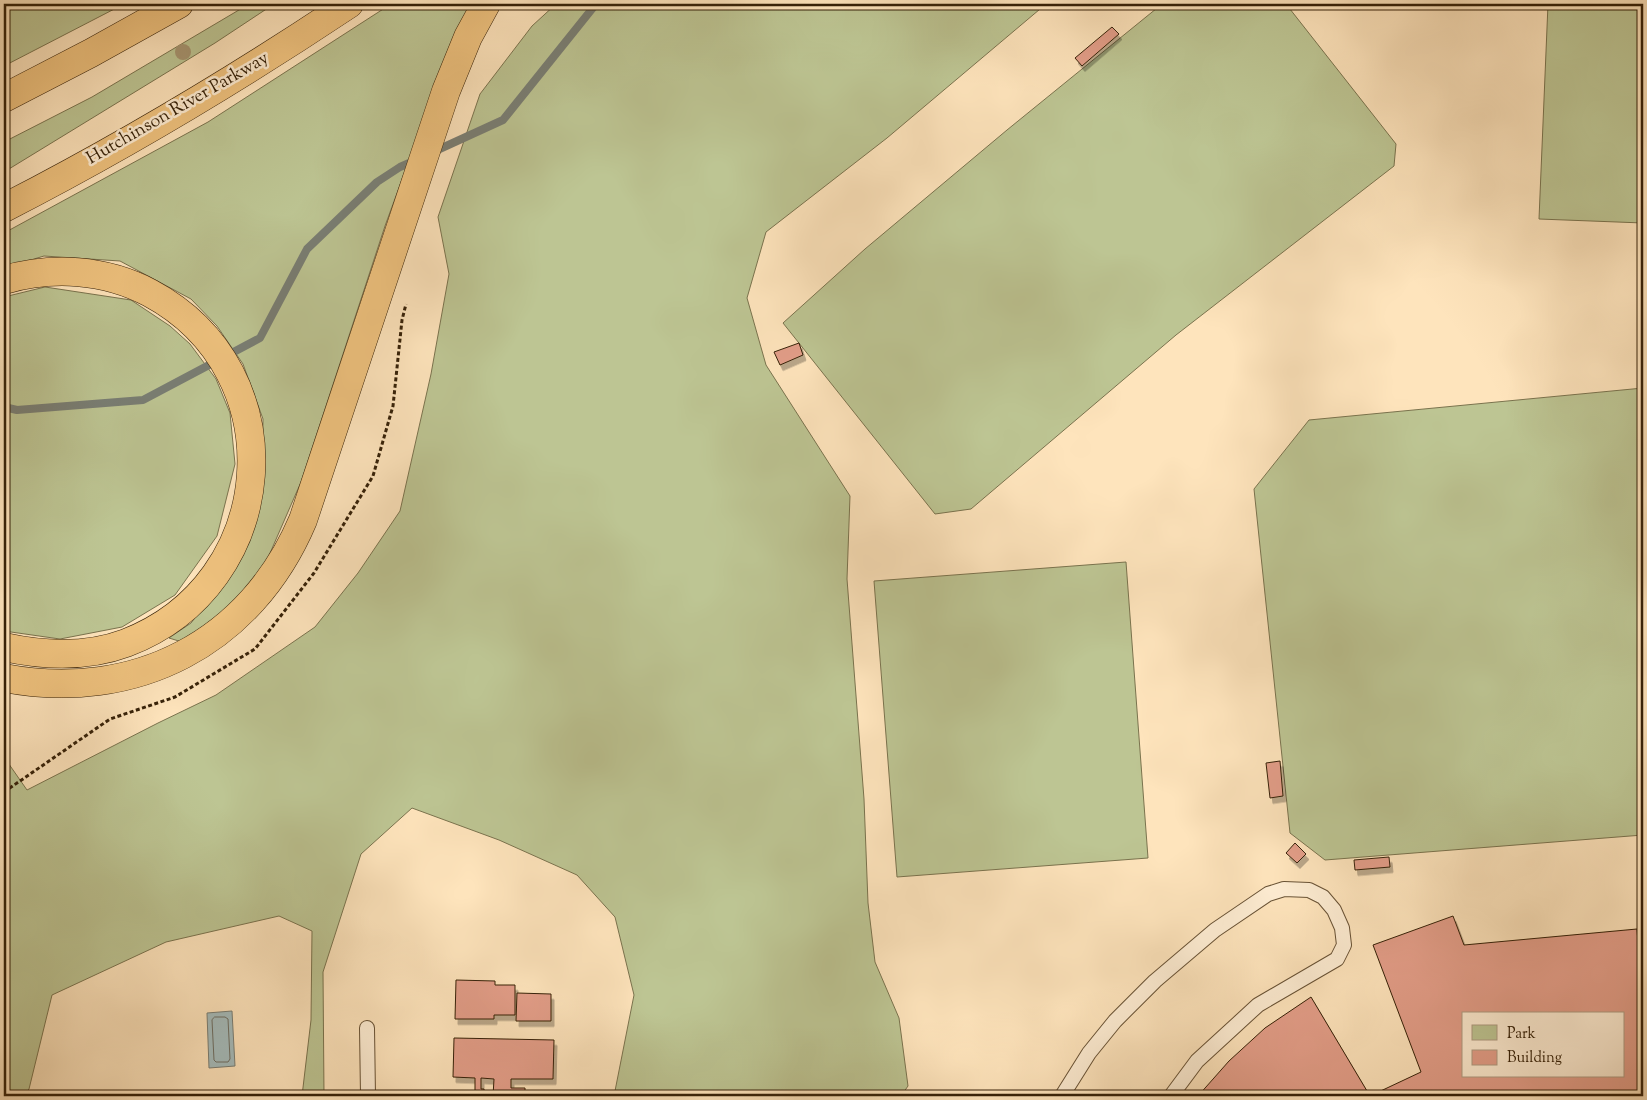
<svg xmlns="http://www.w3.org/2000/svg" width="1647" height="1100" viewBox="0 0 1647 1100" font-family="'Sorts Mill Goudy',serif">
	<defs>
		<filter id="shadow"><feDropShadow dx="3" dy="5.5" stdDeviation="0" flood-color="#0004"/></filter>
	</defs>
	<rect width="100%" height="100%" fill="#fee4bc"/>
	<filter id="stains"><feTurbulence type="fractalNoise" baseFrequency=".004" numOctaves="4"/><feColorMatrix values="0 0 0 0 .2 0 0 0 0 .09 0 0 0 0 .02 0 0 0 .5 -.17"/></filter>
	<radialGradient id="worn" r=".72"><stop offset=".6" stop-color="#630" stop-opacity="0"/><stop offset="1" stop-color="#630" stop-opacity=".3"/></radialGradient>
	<path fill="#bdc593" stroke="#7a734e" d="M 4,4 L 124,4 L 4,66 Z
		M 249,4 L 274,4 L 215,43 L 4,172 L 4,142 L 92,97 Z
		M 391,4 L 471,4 L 448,53 L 385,226 L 301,482 L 267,560 L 232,610 L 182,642 L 169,638 L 191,623 L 238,563 L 262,491 L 263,419 L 243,364 L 217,326 L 191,299 L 120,261 L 44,256 L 4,268 L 4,233 L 208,122 Z
		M 556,4 L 1046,4 L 887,138 L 766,232 L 747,298 L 766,365 L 850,496 L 847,579 L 864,799 L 868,903 L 875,962 L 899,1018 L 908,1086 L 901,1096 L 614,1096 L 634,995 L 615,917 L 577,875 L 499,840 L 412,808 L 361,854 L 323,972 L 324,1096 L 302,1096 L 311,1020 L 312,931 L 279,916 L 166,942 L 52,995 L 29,1089 L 23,1096 L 4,1096 L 4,757 L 27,790 L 158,723 L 216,695 L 315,627 L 358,573 L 400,511 L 431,374 L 449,274 L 438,217 L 480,94 L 532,26 Z
		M 1162,4 L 1286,4 L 1396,144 L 1394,166 L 1176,335 L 971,509 L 935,514 L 783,323 L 865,249 L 1007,130 Z
		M 1548,4 L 1643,4 L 1643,223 L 1539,219 Z
		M 45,287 L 131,300 L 170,326 L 190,344 L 216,379 L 230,413 L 235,464 L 217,536 L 175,595 L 122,627 L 60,639 L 4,631 L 4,297 Z
		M 1643,388 L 1643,835 L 1325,860 L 1290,833 L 1254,489 L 1309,420 Z
		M 1126,562 L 1148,858 L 897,877 L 874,581 Z"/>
	<path fill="#a5bcbc" stroke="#797e74" d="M 232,1011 L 235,1066 L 209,1068 L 207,1013 Z"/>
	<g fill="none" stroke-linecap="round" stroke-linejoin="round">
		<path stroke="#6e6e62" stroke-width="1" d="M 215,1017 L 225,1017 L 228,1019 L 230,1059 L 228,1062 L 216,1062 L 214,1060 L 212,1020 Z"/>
		<path stroke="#797e74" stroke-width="8" d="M 433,152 L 503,120 L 596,4
			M 4,407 L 17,410 L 143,400 L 260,338 L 307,249 L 377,182 L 400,167 L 416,160"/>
	</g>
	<path fill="#e39e89" stroke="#362108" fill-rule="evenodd" filter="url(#shadow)" d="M 1112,27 L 1119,34 L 1082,66 L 1075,58 Z
		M 799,343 L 803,355 L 780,365 L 774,352 Z
		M 1280,761 L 1283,796 L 1270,798 L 1266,763 Z
		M 1295,843 L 1306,854 L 1297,863 L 1286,853 Z
		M 1389,857 L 1390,867 L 1355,870 L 1354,860 Z
		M 1453,916 L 1464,945 L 1637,929 L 1641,986 L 1643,986 L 1643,1096 L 1198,1096 L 1229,1061 L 1265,1028 L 1311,997 L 1370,1096 L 1421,1072 L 1373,945 ZM 1463,1014 L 1623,1014 L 1623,1076 L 1463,1076 Z
		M 456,980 L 495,981 L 495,985 L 515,985 L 515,1015 L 494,1015 L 494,1019 L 455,1019 Z
		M 517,993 L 551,994 L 551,1021 L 516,1021 Z
		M 454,1038 L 554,1040 L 553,1079 L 511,1079 L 511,1088 L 525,1088 L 525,1096 L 493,1096 L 494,1079 L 481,1078 L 481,1089 L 484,1089 L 484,1096 L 475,1096 L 475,1078 L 453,1077 Z"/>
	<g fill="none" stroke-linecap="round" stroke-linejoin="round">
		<g stroke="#685235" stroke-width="16">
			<path id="lane" d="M 367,1028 L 368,1096
				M 1062,1096 L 1089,1053 L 1115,1021 L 1155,981 L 1215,930 L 1268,894 L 1284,889 L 1309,890 L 1323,897 L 1334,910 L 1342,928 L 1344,945 L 1337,959 L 1258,1005 L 1197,1061 L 1171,1096"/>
		</g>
		<g stroke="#362108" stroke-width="29">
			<path id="highway" d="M 4,98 L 91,53 L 179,4
				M 4,208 C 123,147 238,78 349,4
				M 4,280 C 52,266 105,269 150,293 C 297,372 280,584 126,643 C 86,658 45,656 4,647
				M 4,678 C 135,703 251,643 303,520 L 446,91 L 468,37 L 486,4"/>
		</g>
		<path stroke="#362108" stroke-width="3" stroke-dasharray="4 2.5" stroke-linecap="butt" d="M 4,792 L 110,719 L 175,697 L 255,649 L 314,573 L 373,476 L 393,406 L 402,320 L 406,304"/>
		<use href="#lane" stroke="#feedd3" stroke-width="14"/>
		<use href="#highway" stroke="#efc27e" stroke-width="28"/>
	</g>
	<circle fill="#a69470" cx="183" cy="52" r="8"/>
	<g text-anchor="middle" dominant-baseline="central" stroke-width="5" stroke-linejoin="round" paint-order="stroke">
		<g font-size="18" fill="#362108" stroke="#feedd3">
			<text transform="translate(178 109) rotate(-30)">Hutchinson River Parkway</text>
		</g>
	</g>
	<rect width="1647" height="1100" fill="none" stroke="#fee4bc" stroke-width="20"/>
	<rect x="5" y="5" width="1637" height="1090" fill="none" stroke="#362108" stroke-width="2.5"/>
	<rect x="10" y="10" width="1627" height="1080" fill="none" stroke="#362108"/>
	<rect x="1462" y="1012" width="162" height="65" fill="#feedd3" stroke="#ae9b82"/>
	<rect x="1472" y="1025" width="25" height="15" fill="#bdc593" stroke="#ae9b82"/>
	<text x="1507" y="1038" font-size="15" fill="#362108">Park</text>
	<rect x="1472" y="1050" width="25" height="15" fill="#e39e89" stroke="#ae9b82"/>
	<text x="1507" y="1062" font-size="15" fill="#362108">Building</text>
	<rect width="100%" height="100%" filter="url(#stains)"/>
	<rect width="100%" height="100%" fill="url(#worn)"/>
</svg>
